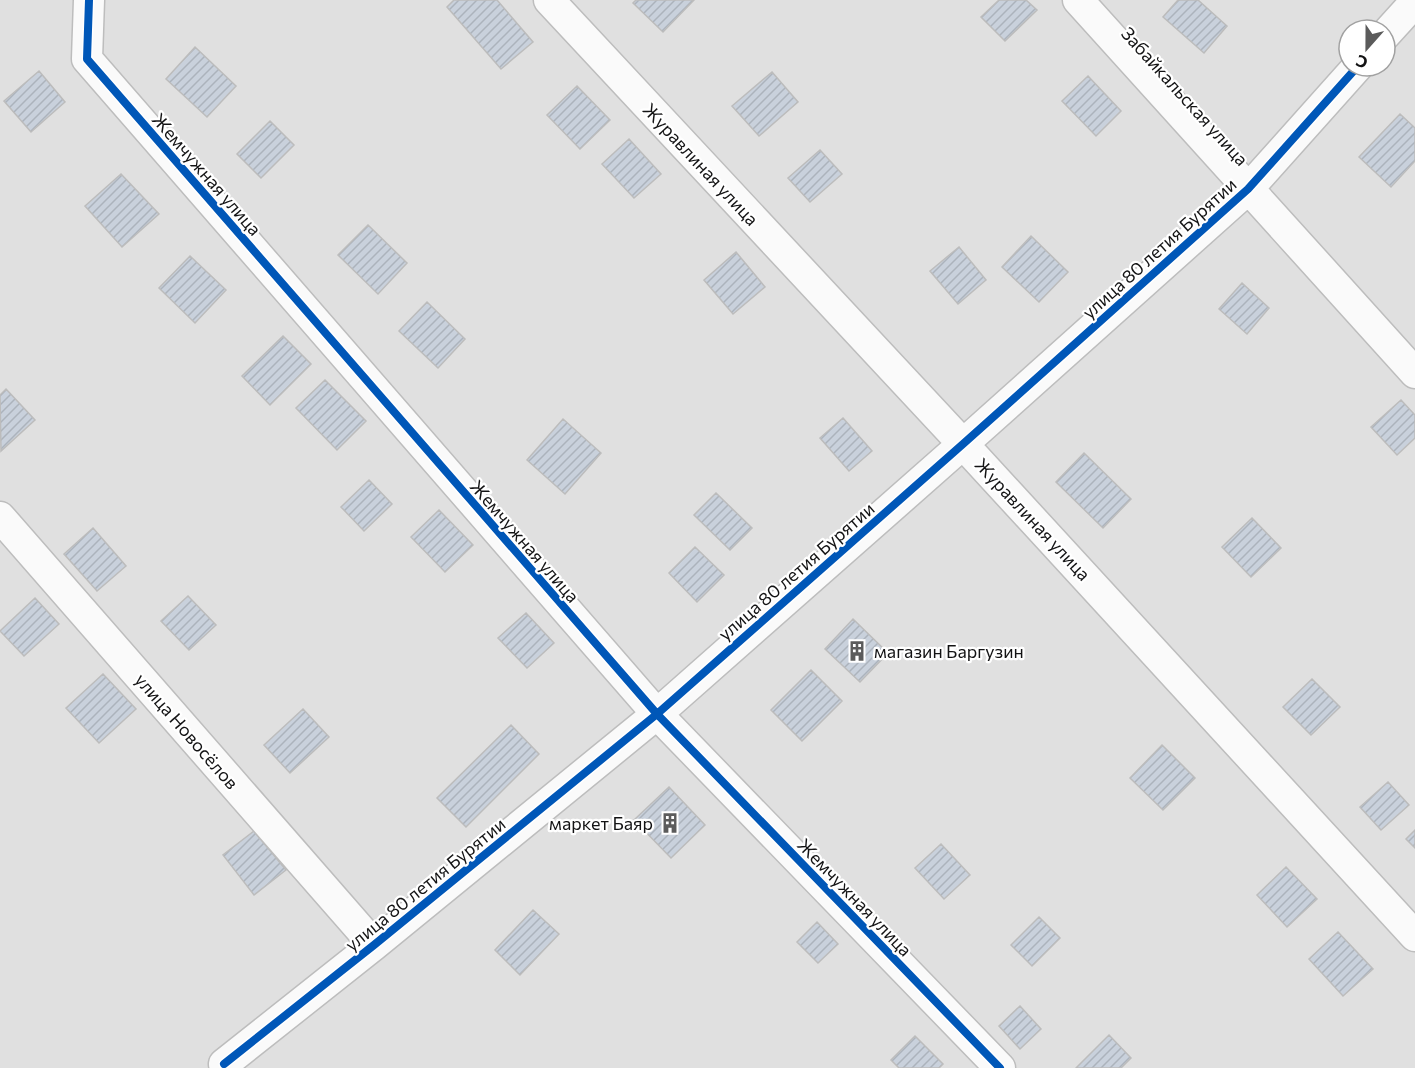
<svg xmlns="http://www.w3.org/2000/svg" width="1415" height="1068" viewBox="0 0 1415 1068" font-family="Commissioner,sans-serif">
	<defs>
		<pattern id="building-hatch" width="6" height="6" patternUnits="userSpaceOnUse" patternTransform="scale(1.5)"><rect width="6" height="6" fill="#c9d1dc"/><path d="M-1 1l2-2M0 6l6-6M5 7l2-2" fill="none" stroke="#acb3bc"/></pattern>
	</defs>
	<rect width="100%" height="100%" fill="#e0e0e0"/>
	<path fill="url(#building-hatch)" stroke="#bcbcbc" stroke-width="1.5" d="M 454,0 L 497,0 L 533,42 L 501,69 L 447,7 Z
		M 636,0 L 694,0 L 663,32 L 633,3 Z
		M 999,0 L 1026,0 L 1037,10 L 1005,41 L 981,17 Z
		M 1178,0 L 1198,0 L 1227,26 L 1204,53 L 1163,17 Z
		M 195,47 L 236,86 L 207,117 L 166,79 Z
		M 39,71 L 65,102 L 31,132 L 4,101 Z
		M 772,72 L 798,102 L 759,136 L 732,106 Z
		M 1088,76 L 1121,111 L 1096,136 L 1062,101 Z
		M 577,86 L 610,120 L 580,149 L 547,115 Z
		M 1400,114 L 1415,128 L 1415,161 L 1391,187 L 1359,157 Z
		M 270,121 L 294,145 L 261,178 L 237,154 Z
		M 629,139 L 661,174 L 634,198 L 602,164 Z
		M 820,150 L 842,174 L 810,202 L 788,178 Z
		M 121,174 L 159,214 L 122,247 L 85,206 Z
		M 368,225 L 407,263 L 378,294 L 338,255 Z
		M 1031,236 L 1068,272 L 1039,302 L 1002,267 Z
		M 959,247 L 986,280 L 958,304 L 930,271 Z
		M 736,252 L 765,287 L 733,314 L 704,280 Z
		M 190,256 L 226,290 L 195,323 L 159,288 Z
		M 1242,283 L 1269,308 L 1247,334 L 1219,309 Z
		M 427,302 L 465,339 L 438,368 L 399,331 Z
		M 283,336 L 311,364 L 270,405 L 242,376 Z
		M 325,380 L 366,421 L 337,450 L 296,408 Z
		M 6,389 L 35,420 L 1,451 L 0,395 Z
		M 1401,400 L 1415,415 L 1415,438 L 1397,455 L 1371,427 Z
		M 843,418 L 872,451 L 849,471 L 820,438 Z
		M 563,419 L 601,453 L 565,494 L 527,460 Z
		M 1084,453 L 1131,499 L 1103,528 L 1056,482 Z
		M 369,480 L 392,504 L 364,531 L 341,507 Z
		M 716,493 L 752,528 L 730,550 L 694,515 Z
		M 439,510 L 473,545 L 445,572 L 411,537 Z
		M 1252,518 L 1281,548 L 1251,577 L 1222,547 Z
		M 93,528 L 126,566 L 97,591 L 64,554 Z
		M 695,547 L 724,575 L 697,602 L 669,573 Z
		M 188,596 L 216,625 L 189,650 L 161,621 Z
		M 35,598 L 59,624 L 24,656 L 0,631 Z
		M 526,613 L 554,643 L 527,668 L 498,638 Z
		M 853,619 L 888,653 L 860,682 L 825,649 Z
		M 811,670 L 842,701 L 802,741 L 771,710 Z
		M 103,674 L 136,709 L 99,743 L 66,708 Z
		M 1312,679 L 1340,707 L 1311,735 L 1283,707 Z
		M 303,709 L 329,737 L 290,773 L 264,745 Z
		M 511,725 L 539,754 L 466,827 L 437,798 Z
		M 1162,745 L 1195,778 L 1163,810 L 1130,778 Z
		M 1388,782 L 1409,805 L 1381,830 L 1360,807 Z
		M 669,787 L 705,825 L 671,858 L 634,820 Z
		M 1415,830 L 1415,848 L 1406,839 Z
		M 254,831 L 286,870 L 254,895 L 223,855 Z
		M 941,844 L 970,875 L 944,899 L 915,868 Z
		M 1286,867 L 1317,899 L 1287,927 L 1257,895 Z
		M 533,910 L 559,934 L 520,975 L 495,950 Z
		M 1039,917 L 1060,938 L 1032,966 L 1011,945 Z
		M 817,922 L 838,944 L 818,963 L 797,942 Z
		M 1338,932 L 1373,969 L 1343,996 L 1309,959 Z
		M 1020,1006 L 1041,1029 L 1020,1049 L 999,1026 Z
		M 1109,1035 L 1131,1058 L 1121,1068 L 1076,1068 Z
		M 915,1036 L 943,1064 L 939,1068 L 899,1068 L 891,1060 Z"/>
	<g fill="none" stroke-linecap="round" stroke-linejoin="round">
		<g stroke="#bdbdbd" stroke-width="33">
			<path id="minor" d="M 89,0 L 87,59 L 657,714 L 1000,1068
				M 549,0 L 963,444 L 1415,936
				M 1078,0 L 1415,373
				M 1385,35 L 1415,2
				M 0,517 L 374,945
				M 224,1064 L 374,945 L 657,714 L 963,444 L 1248,189 L 1358,66"/>
		</g>
		<use href="#minor" stroke="#fafafa" stroke-width="30"/>
		<g stroke="#fff" stroke-width="11">
			<path id="cycleway" d="M 89,0 L 87,59 L 657,714 L 1000,1068
				M 224,1064 L 374,945 L 657,714 L 963,444 L 1248,189 L 1358,66"/>
		</g>
		<use href="#cycleway" stroke="#0057b8" stroke-width="8"/>
	</g>
	<defs>
		<g id="building-bare" transform="scale(1.62)"><path d="M-4-6H4V6H1V3H-1V6H-4ZM-2.5-4.3h1.7v1.8h-1.7ZM.8-4.3h1.7v1.8H.8ZM-2.5-1h1.7V.8h-1.7ZM.8-1h1.7V.8H.8Z" fill="#5b5b5b" stroke="#fff" stroke-width="2.5" paint-order="stroke"/></g>
	</defs>
	<g fill-rule="evenodd">
		<use href="#building-bare" x="857" y="651"/>
		<use href="#building-bare" x="670" y="823"/>
	</g>
	<g text-anchor="middle" dominant-baseline="central" stroke-width="4.5" stroke-linejoin="round" paint-order="stroke">
		<g font-size="18" fill="#131314" stroke="#fff">
			<text transform="translate(1185 96) rotate(48)">Забайкальская улица</text>
			<text transform="translate(701 164) rotate(47)">Журавлиная улица</text>
			<text transform="translate(207 174) rotate(49)">Жемчужная улица</text>
			<text transform="translate(1159 248) rotate(-42)">улица 80 летия Бурятии</text>
			<text transform="translate(1033 519) rotate(47)">Журавлиная улица</text>
			<text transform="translate(525 541) rotate(49)">Жемчужная улица</text>
			<text transform="translate(796 571) rotate(-41)">улица 80 летия Бурятии</text>
			<text transform="translate(187 731) rotate(49)">улица Новосёлов</text>
			<text transform="translate(425 884) rotate(-39)">улица 80 летия Бурятии</text>
			<text transform="translate(855 897) rotate(46)">Жемчужная улица</text>
		</g>
		<g font-size="18" fill="#131314" stroke="#fff" text-anchor="start">
			<text x="874" y="651">магазин Баргузин</text>
			<text x="653" y="823" text-anchor="end">маркет Баяр</text>
		</g>
	</g>
	<g transform="translate(1367 48) rotate(201)"><circle r="28" fill="#ffffff" stroke="#a1a1a1" stroke-width="1.5"/>
	<path d="M0-4.5L10 22L0 15L-10 22Z" fill="#5b5b5b"/>
	<text y="-9" font-size="16" font-weight="bold" text-anchor="middle" fill="#131314">С</text>
	</g>
</svg>
